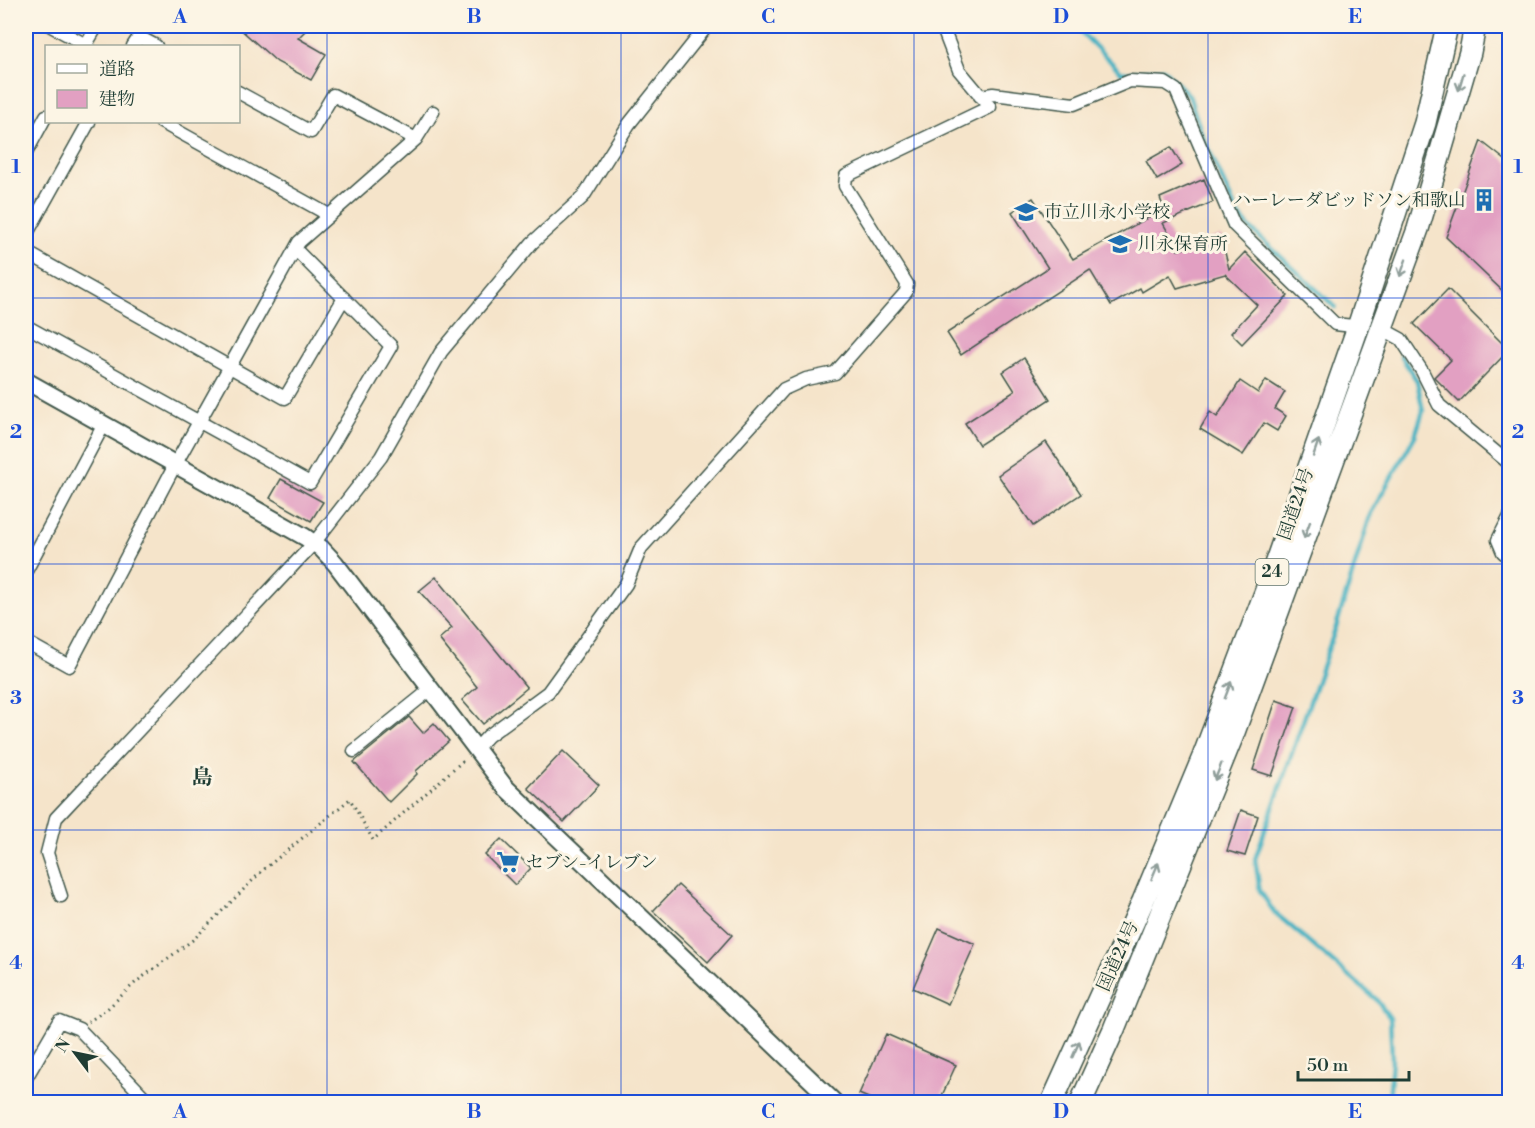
<svg xmlns="http://www.w3.org/2000/svg" width="1535" height="1128" viewBox="0 0 1535 1128" font-family="'Libre Bodoni','Noto Serif JP',serif">
	<rect width="100%" height="100%" fill="#fcf5e5"/>
	<filter id="ink" filterUnits="userSpaceOnUse"><feTurbulence type="fractalNoise" baseFrequency=".0167" numOctaves="2"/><feDisplacementMap in="SourceGraphic" scale="12" xChannelSelector="R" yChannelSelector="G"/><feConvolveMatrix kernelMatrix="1 2 1 2 8 2 1 2 1" color-interpolation-filters="sRGB"/></filter>
	<filter id="wash" filterUnits="userSpaceOnUse"><feTurbulence type="fractalNoise" baseFrequency=".008" numOctaves="4" result="noise"/><feDisplacementMap in="SourceGraphic" scale="24" xChannelSelector="R" yChannelSelector="G"/><feGaussianBlur stdDeviation="1.35" result="paint"/><feColorMatrix in="noise" values="0 0 0 0 0 0 0 0 0 0 0 0 0 0 0 0 0 1.4 0 .05"/><feComposite in="paint" operator="in"/></filter>
	<g filter="url(#wash)">
		<rect width="100%" height="100%" fill="#f5e4ca"/>
		<g fill="none" stroke-linecap="round" stroke-linejoin="round">
			<path stroke="#45b2c2" stroke-width="4.5" d="M 1075,26 L 1122,73 L 1163,69 L 1189,95 L 1201,132 L 1237,213 L 1251,229 L 1335,307
				M 1389,1102 L 1392,1059 L 1390,1018 L 1376,999 L 1274,912 L 1260,891 L 1255,859 L 1336,627 L 1371,513 L 1415,436 L 1423,411 L 1417,381 L 1401,356"/>
		</g>
		<g id="blocks">
			<path fill="#e2a0c2" d="M 237,26 L 310,26 L 298,38 L 326,54 L 311,80 L 277,62 Z
				M 1481,141 L 1509,163 L 1509,297 L 1446,237 Z
				M 1171,147 L 1182,165 L 1157,180 L 1146,161 Z
				M 1204,179 L 1213,202 L 1163,223 L 1178,250 L 1207,242 L 1206,240 L 1221,236 L 1229,269 L 1245,252 L 1288,296 L 1242,344 L 1231,333 L 1257,305 L 1225,274 L 1177,288 L 1170,275 L 1142,292 L 1140,288 L 1111,305 L 1090,270 L 961,355 L 947,333 L 1048,268 L 1012,212 L 1033,198 L 1073,259 L 1164,209 L 1160,198 Z
				M 1448,289 L 1509,350 L 1459,402 L 1434,377 L 1451,360 L 1414,324 Z
				M 1024,358 L 1050,399 L 979,445 L 965,423 L 1015,391 L 1003,372 Z
				M 1266,380 L 1285,392 L 1275,409 L 1286,416 L 1277,431 L 1264,423 L 1243,455 L 1200,429 L 1210,412 L 1217,417 L 1240,381 L 1258,393 Z
				M 1046,442 L 1081,494 L 1033,526 L 998,475 Z
				M 281,479 L 323,502 L 311,521 L 270,498 Z
				M 436,577 L 527,688 L 483,724 L 462,700 L 477,687 L 439,639 L 452,628 L 419,591 Z
				M 1276,700 L 1296,707 L 1272,776 L 1253,770 Z
				M 409,717 L 423,733 L 434,723 L 449,741 L 416,771 L 417,774 L 389,802 L 354,762 Z
				M 563,751 L 599,785 L 564,822 L 528,788 Z
				M 1241,810 L 1258,816 L 1245,856 L 1227,851 Z
				M 501,839 L 531,868 L 515,885 L 485,855 Z
				M 678,885 L 732,935 L 708,962 L 653,911 Z
				M 939,928 L 975,944 L 948,1004 L 913,988 Z
				M 886,1034 L 956,1065 L 939,1102 L 878,1102 L 859,1094 Z"/>
		</g>
	</g>
	<g filter="url(#ink)">
		<use href="#blocks" fill-opacity="0" stroke="#3f564a" stroke-width="1.5"/>
		<g fill="none" stroke-linecap="round" stroke-linejoin="round">
			<g stroke="#3f564a" stroke-width="15">
				<path id="minor" d="M 51,26 L 88,46
					M 85,46 L 97,26
					M 133,46 L 139,37 L 156,46
					M 238,92 L 311,132 L 333,95 L 416,139
					M 980,96 L 993,94 L 1074,104 L 1130,81 L 1165,83 L 1176,90 L 1234,225 L 1335,324 L 1362,327
					M 161,122 L 329,215
					M 26,153 L 46,116
					M 26,235 L 89,122
					M 26,252 L 285,398 L 344,298
					M 26,326 L 310,483 L 391,346 L 295,249
					M 1379,327 L 1401,339 L 1422,371 L 1439,405 L 1510,464
					M 1510,516 L 1498,540 L 1503,552 L 1510,558
					M 26,571 L 103,426
					M 26,642 L 69,666 L 175,465 L 299,242 L 416,139 L 433,112
					M 476,749 L 488,736 L 548,692 L 626,584 L 641,548 L 784,389 L 806,379 L 835,373 L 906,292 L 907,284 L 845,186 L 846,176 L 990,107 L 959,70 L 942,26
					M 354,751 L 431,689
					M 61,896 L 47,853 L 56,818 L 314,543 L 381,457 L 441,352 L 532,243 L 583,197 L 629,124 L 707,26
					M 26,1078 L 59,1021 L 79,1029 L 146,1099 L 152,1102"/>
			</g>
			<g stroke="#3f564a" stroke-width="20">
				<path id="tertiary" d="M 26,381 L 305,537 L 321,548 L 335,563 L 505,787 L 834,1102"/>
			</g>
			<g stroke="#3f564a" stroke-width="24">
				<path id="trunk" d="M 1052,1102 L 1143,901 L 1203,757 L 1265,593 L 1358,327 L 1425,123 L 1447,26
					M 1081,1102 L 1114,1029 L 1233,735 L 1418,229 L 1470,52 L 1475,26"/>
			</g>
			<path stroke="#3f564a" stroke-width="3" stroke-dasharray="1.5 4.5" stroke-linecap="butt" d="M 88,1022 L 106,1010 L 136,982 L 194,939 L 262,871 L 350,799 L 373,840 L 466,758"/>
			<use href="#minor" stroke="#fff" stroke-width="12"/>
			<use href="#tertiary" stroke="#fff" stroke-width="16"/>
			<use href="#trunk" stroke="#fff" stroke-width="21"/>
		</g>
		<defs><path id="oneway-shaft" d="M-6 0H5M1.5-3L5.5 0L1.5 3" fill="none" stroke-width="1.6" stroke-linecap="round" stroke-linejoin="round" transform="scale(1.5)"/></defs>
		<g stroke="#8f9e9a">
			<use href="#oneway-shaft" transform="translate(1461 82) rotate(106)"/>
			<use href="#oneway-shaft" transform="translate(1403 268) rotate(110)"/>
			<use href="#oneway-shaft" transform="translate(1316 448) rotate(-71)"/>
			<use href="#oneway-shaft" transform="translate(1307 530) rotate(110)"/>
			<use href="#oneway-shaft" transform="translate(1228 690) rotate(-69)"/>
			<use href="#oneway-shaft" transform="translate(1218 772) rotate(112)"/>
			<use href="#oneway-shaft" transform="translate(1155 871) rotate(-67)"/>
			<use href="#oneway-shaft" transform="translate(1076 1049) rotate(-66)"/>
		</g>
	</g>
	<path fill="none" stroke="#1d4ed8" stroke-width="1.5" stroke-opacity="0.55" d="M 327,26 L 327,1102M 621,26 L 621,1102M 914,26 L 914,1102M 1208,26 L 1208,1102M 26,298 L 1510,298M 26,564 L 1510,564M 26,830 L 1510,830"/>
	<defs>
		<g id="building-bare" transform="scale(1.8)"><path d="M-4-6H4V6H1V3H-1V6H-4ZM-2.5-4.3h1.7v1.8h-1.7ZM.8-4.3h1.7v1.8H.8ZM-2.5-1h1.7V.8h-1.7ZM.8-1h1.7V.8H.8Z" fill="#1f6fb2" stroke="#fcf5e5" stroke-width="2.5" paint-order="stroke"/></g>
		<g id="school-bare" transform="scale(1.8)"><path d="M0-5L7-2L0 1L-7-2ZM-4 1L0 2.5L4 1V4Q0 6-4 4Z" fill="#1f6fb2" stroke="#fcf5e5" stroke-width="2.5" paint-order="stroke"/></g>
		<g id="supermarket-bare" transform="scale(1.8)"><path d="M-6-5.5h2.5l.6 2H6L4.5 2H-2.5L-4.4-4H-6ZM-1.5 3.2a1.3 1.3 0 1 0 .1 0ZM3 3.2a1.3 1.3 0 1 0 .1 0Z" fill="#1f6fb2" stroke="#fcf5e5" stroke-width="2.5" paint-order="stroke"/></g>
	</defs>
	<g fill-rule="evenodd">
		<use href="#building-bare" x="1484" y="200"/>
		<use href="#school-bare" x="1026" y="212"/>
		<use href="#school-bare" x="1120" y="244"/>
		<use href="#supermarket-bare" x="508" y="862"/>
	</g>
	<g text-anchor="middle" dominant-baseline="central" stroke-width="6" stroke-linejoin="round" paint-order="stroke">
		<rect fill="#fcf5e5" stroke="#617469" stroke-width="1.5" x="1255.5" y="559" width="33" height="26" rx="4.5"/>
		<g font-size="16" font-weight="bold" fill="#1f3d34">
			<text x="1272" y="572">24</text>
		</g>
		<g font-size="18" fill="#1f3d34" stroke="#fcf5e5" text-anchor="start">
			<text x="1466" y="200" text-anchor="end">ハーレーダビッドソン和歌山</text>
			<text x="1044" y="212">市立川永小学校</text>
			<text x="1138" y="244">川永保育所</text>
			<text x="526" y="862">セブン-イレブン</text>
		</g>
		<g font-size="18" fill="#1f3d34" stroke="#fcf5e5">
			<text transform="translate(1296 504) rotate(-71)">国道24号</text>
			<text transform="translate(1118 956) rotate(-66)">国道24号</text>
		</g>
		<g font-size="21" font-weight="bold" fill="#1f3d34" stroke="#fcf5e5">
			<text x="202" y="778">島</text>
		</g>
	</g>
	<rect width="1535" height="1128" fill="none" stroke="#fcf5e5" stroke-width="66"/>
	<rect x="45" y="45" width="195" height="78" fill="#fcf5e5" stroke="#a4ab9e" stroke-width="1.5"/>
	<rect x="57" y="64" width="30" height="9" fill="#ffffff" stroke="#a4ab9e" stroke-width="1.5"/>
	<text x="99" y="75" font-size="18" fill="#1f3d34">道路</text>
	<rect x="57" y="90" width="30" height="18" fill="#e2a0c2" stroke="#a4ab9e" stroke-width="1.5"/>
	<text x="99" y="105" font-size="18" fill="#1f3d34">建物</text>
	<g transform="translate(75 1053) rotate(302)" stroke="#fcf5e5" stroke-width="4.5" paint-order="stroke">
	<path d="M0-4.5L10 22L0 15L-10 22Z" fill="#1f3d34"/>
	<text y="-9" font-size="16" font-weight="bold" text-anchor="middle" fill="#1f3d34">N</text>
	</g>
	<path d="M1298 1071v9h111v-9" fill="none" stroke="#1f3d34" stroke-width="3"/>
	<text x="1307" y="1071" font-size="18" fill="#1f3d34" stroke="#fcf5e5" stroke-width="4.5" paint-order="stroke">50 m</text>
	<rect x="33" y="33" width="1469" height="1062" fill="none" stroke="#1d4ed8" stroke-width="2"/>
	<g font-size="20" text-anchor="middle" font-weight="bold" fill="#1d4ed8">
		<text x="180" y="23">A</text>
		<text x="474" y="23">B</text>
		<text x="768" y="23">C</text>
		<text x="1061" y="23">D</text>
		<text x="1355" y="23">E</text>
		<text x="16" y="173">1</text>
		<text x="1518" y="173">1</text>
		<text x="16" y="438">2</text>
		<text x="1518" y="438">2</text>
		<text x="16" y="704">3</text>
		<text x="1518" y="704">3</text>
		<text x="16" y="969">4</text>
		<text x="1518" y="969">4</text>
		<text x="180" y="1118">A</text>
		<text x="474" y="1118">B</text>
		<text x="768" y="1118">C</text>
		<text x="1061" y="1118">D</text>
		<text x="1355" y="1118">E</text>
	</g>
</svg>
